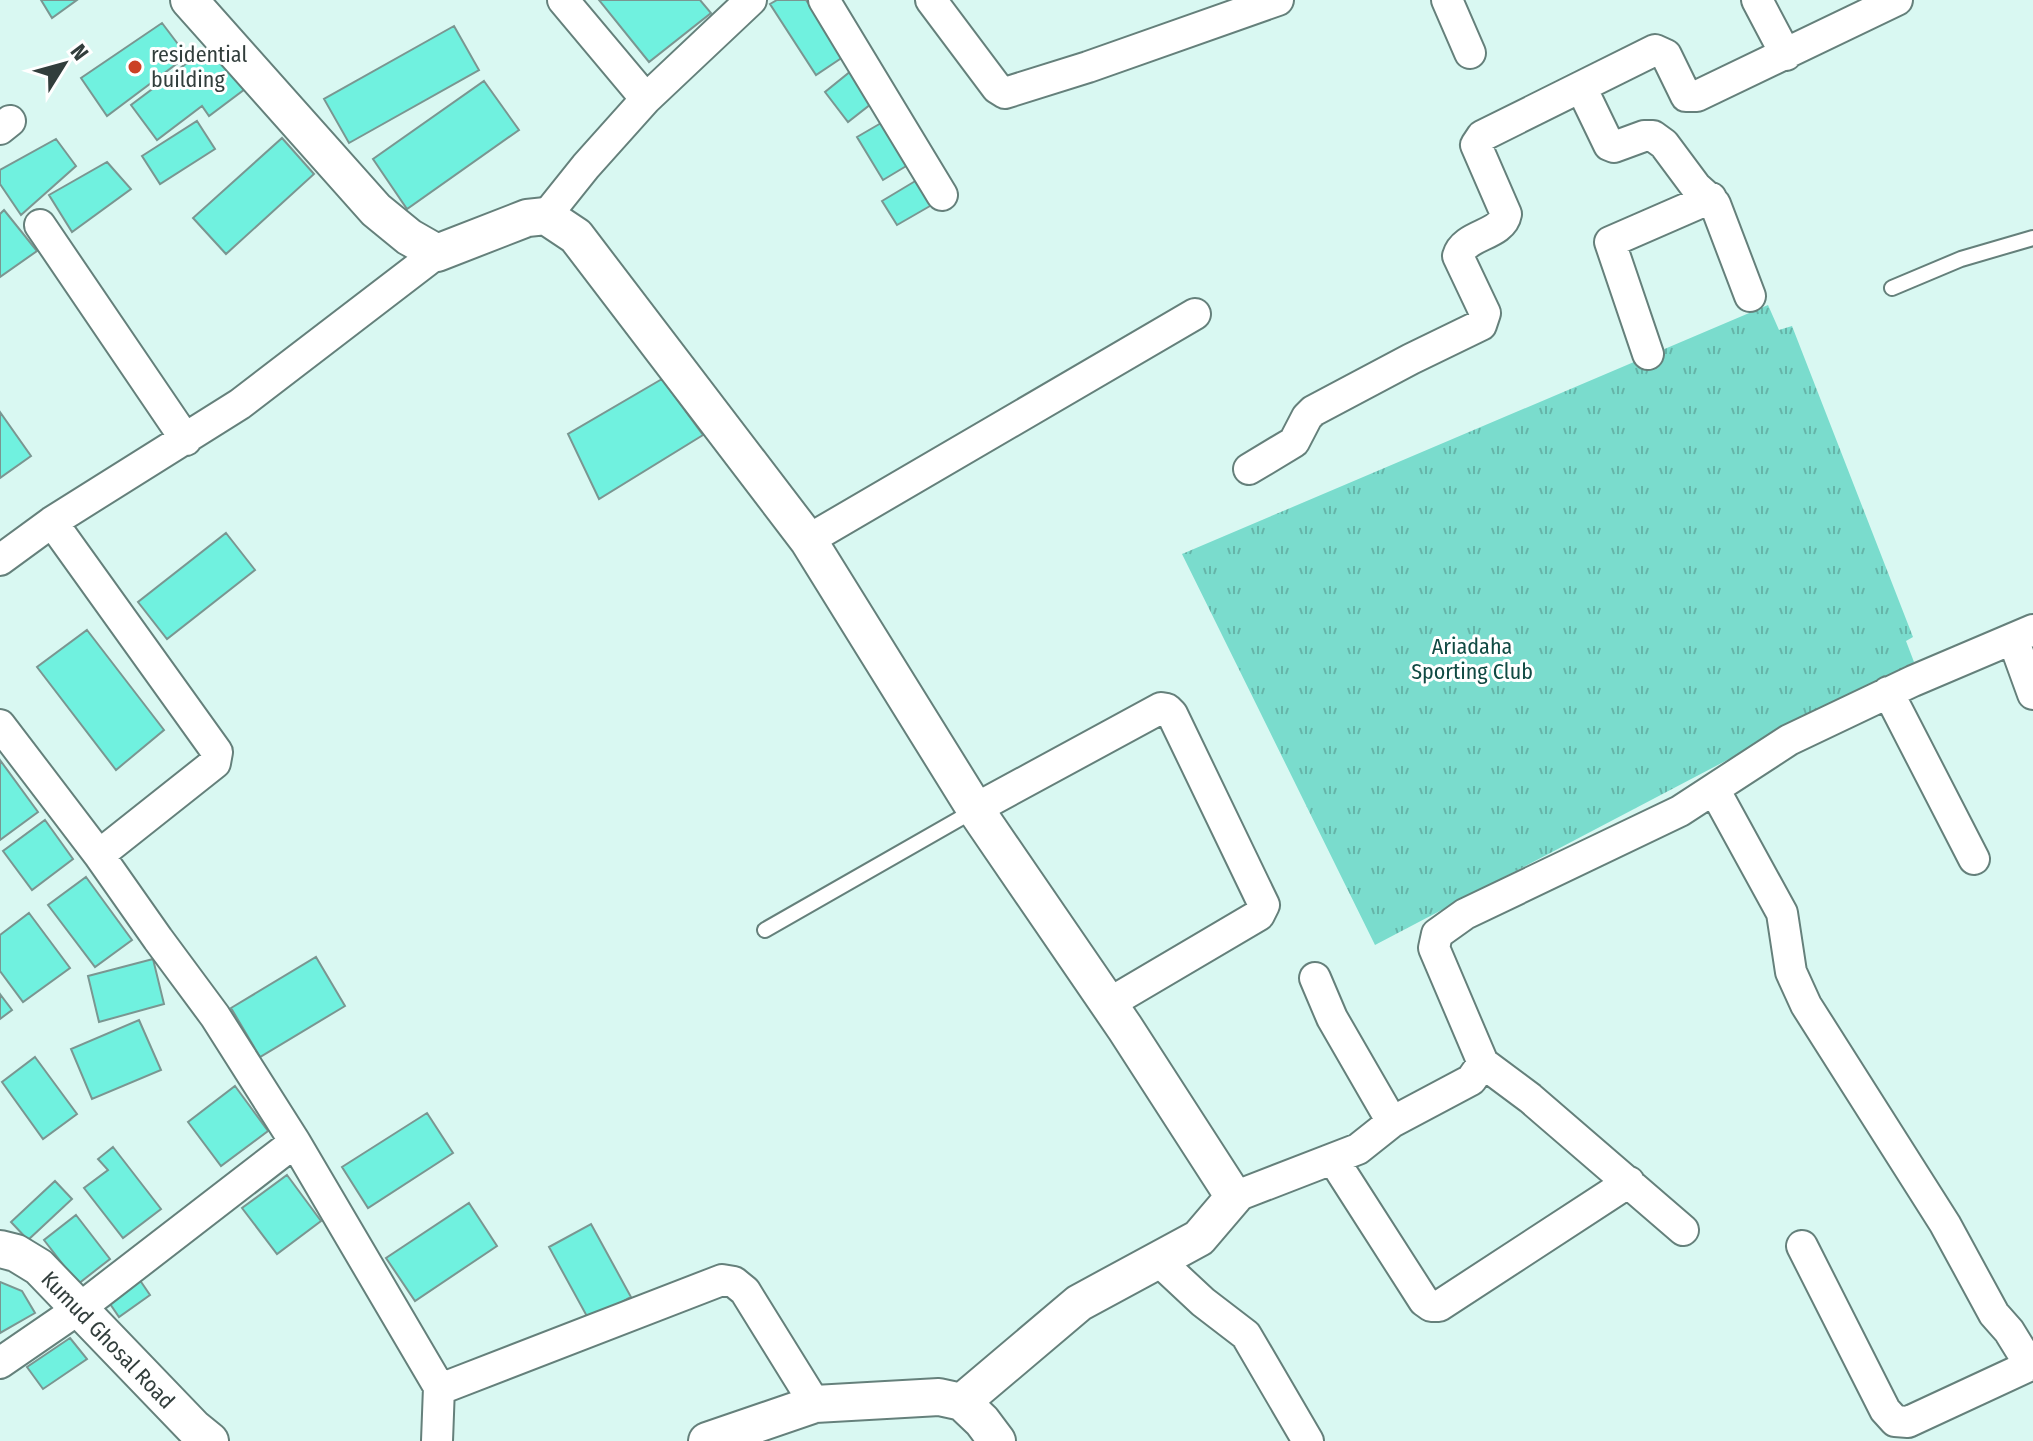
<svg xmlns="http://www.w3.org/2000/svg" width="2033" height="1441" viewBox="0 0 2033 1441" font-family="'Fira Sans Condensed',sans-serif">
	<defs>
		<pattern id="park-tufts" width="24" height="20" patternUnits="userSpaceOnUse" patternTransform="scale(2)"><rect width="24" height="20" fill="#7adccd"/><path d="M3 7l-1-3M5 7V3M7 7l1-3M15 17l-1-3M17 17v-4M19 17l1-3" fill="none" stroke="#65b4a8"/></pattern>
	</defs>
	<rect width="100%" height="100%" fill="#d9f8f2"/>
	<path fill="url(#park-tufts)" d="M 1768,305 L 1779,330 L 1792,326 L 1913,637 L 1906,641 L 1914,662 L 1375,945 L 1182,554 Z"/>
	<path fill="#70f1df" stroke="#7a9691" stroke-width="2" d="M 41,0 L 77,0 L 52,18 Z
		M 599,0 L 700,0 L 711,13 L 649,62 Z
		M 777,0 L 806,0 L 843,57 L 816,75 L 770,4 Z
		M 162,23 L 187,56 L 107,116 L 81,78 Z
		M 454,26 L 479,70 L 349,143 L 324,99 Z
		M 211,45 L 245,89 L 209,116 L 202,106 L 157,140 L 131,105 Z
		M 851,71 L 876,100 L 848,122 L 825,92 Z
		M 484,81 L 519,130 L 407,209 L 373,159 Z
		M 888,119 L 913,162 L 883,180 L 857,137 Z
		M 197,121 L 215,149 L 160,184 L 142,156 Z
		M 282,138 L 314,174 L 226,254 L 193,218 Z
		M 56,139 L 76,166 L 21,215 L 0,184 L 0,170 Z
		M 107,162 L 131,189 L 72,232 L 49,195 Z
		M 922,177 L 937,202 L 897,225 L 882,201 Z
		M 4,210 L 37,251 L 0,277 L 0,214 Z
		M 662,379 L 703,435 L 599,499 L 568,434 Z
		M 0,412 L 31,456 L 0,478 Z
		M 226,533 L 255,570 L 167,639 L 138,602 Z
		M 87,630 L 164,730 L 116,770 L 37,667 Z
		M 0,760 L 38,812 L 0,840 Z
		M 45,820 L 73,859 L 32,890 L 3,851 Z
		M 86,877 L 132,940 L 95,967 L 48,905 Z
		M 29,913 L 70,968 L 23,1002 L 0,971 L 0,935 Z
		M 316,957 L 345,1006 L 260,1057 L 231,1008 Z
		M 153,959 L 164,1004 L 99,1022 L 88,976 Z
		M 0,994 L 12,1010 L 0,1019 Z
		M 139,1020 L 161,1070 L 92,1099 L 71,1049 Z
		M 35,1057 L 77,1114 L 43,1139 L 2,1082 Z
		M 235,1086 L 268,1131 L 221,1166 L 188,1122 Z
		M 427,1113 L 453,1153 L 368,1208 L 342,1167 Z
		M 113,1147 L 161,1209 L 123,1238 L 84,1188 L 108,1170 L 98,1159 Z
		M 287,1175 L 321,1221 L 277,1254 L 242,1208 Z
		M 55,1181 L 72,1199 L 28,1240 L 11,1222 Z
		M 469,1203 L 497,1246 L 415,1301 L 386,1258 Z
		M 76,1215 L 110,1259 L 78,1284 L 44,1240 Z
		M 591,1224 L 631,1297 L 589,1320 L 549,1247 Z
		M 135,1273 L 150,1295 L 119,1317 L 104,1295 Z
		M 0,1282 L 22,1291 L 35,1313 L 0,1333 Z
		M 70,1338 L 87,1359 L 43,1389 L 27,1367 Z"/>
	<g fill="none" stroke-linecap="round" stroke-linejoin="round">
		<g stroke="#65807b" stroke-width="18">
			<path id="service" d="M 1892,288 L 1961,259 L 2033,238
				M 765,930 L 975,810"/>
		</g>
		<g stroke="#65807b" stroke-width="34">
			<path id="minor" d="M 563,0 L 646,99
				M 824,0 L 942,195
				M 931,0 L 997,88 L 1005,93 L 1088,67 L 1278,0
				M 1447,0 L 1470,53
				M 1757,0 L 1786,55
				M 1581,87 L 1609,145 L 1614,147 L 1644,136 L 1653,136 L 1664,144 L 1696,187 L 1715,204 L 1750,296
				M 0,129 L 10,121
				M 546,216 L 586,166 L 646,99 L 751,0
				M 40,225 L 186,440
				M 1648,354 L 1610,242 L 1711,198
				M 1249,469 L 1294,442 L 1307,417 L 1313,411 L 1411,359 L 1481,325 L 1485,313 L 1458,256 C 1464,234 1502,236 1506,214 L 1476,145 L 1482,136 L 1655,50 L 1666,55 L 1686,96 L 1697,96 L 1897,0
				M 52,522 L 217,752 L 215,763 L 99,855
				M 808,540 L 1195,314
				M 0,560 L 52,522 L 240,404 L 437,253
				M 2013,639 L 2033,694
				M 1888,692 L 1974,859
				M 0,725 L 99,855 L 158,939 L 215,1016 L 295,1142 L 80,1308 L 0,1363
				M 1714,789 L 1782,913 L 1791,972 L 1806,1005 L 1945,1224 L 1994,1314 L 2009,1331 L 2030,1365
				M 975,809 L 1161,708 L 1167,709 L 1172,714 L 1264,905 L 1259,915 L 1108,1004
				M 1315,978 L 1332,1018 L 1392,1122
				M 1483,1063 L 1530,1098 L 1683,1230
				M 295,1142 L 439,1387 L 448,1386 L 722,1280 L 734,1282 L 745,1291 L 815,1404
				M 1333,1159 L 1424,1301 L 1431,1306 L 1439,1306 L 1629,1182
				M 1234,1197 L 1358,1149 L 1392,1122 L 1471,1080 L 1483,1063 L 1434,948 L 1437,934 L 1465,914 L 1680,811 L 1789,740 L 1913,681 L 2033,630
				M 1802,1246 L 1885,1410 L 1895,1421 L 1908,1422 L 2033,1364
				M 1158,1260 L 1203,1302 L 1246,1335 L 1308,1441
				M 437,1441 L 439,1387"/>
		</g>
		<g stroke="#65807b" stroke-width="40">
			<path id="tertiary" d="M 189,0 L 376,210 L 409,237 L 437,253 L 527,218 L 546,216 L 576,236 L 808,540 L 975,809 L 1125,1028 L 1234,1197 L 1199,1238 L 1079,1303 L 962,1402
				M 0,1249 L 16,1253 L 39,1267 L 194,1428 L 210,1441
				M 962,1402 L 982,1421 L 997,1441
				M 707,1441 L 815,1404 L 939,1397 L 962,1402"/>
		</g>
		<use href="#service" stroke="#fff" stroke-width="14"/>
		<use href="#minor" stroke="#fff" stroke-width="30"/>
		<use href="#tertiary" stroke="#fff" stroke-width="36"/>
	</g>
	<circle fill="#cb4124" stroke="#fff" stroke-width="3" cx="135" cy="67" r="8"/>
	<g text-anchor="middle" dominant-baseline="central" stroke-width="6" stroke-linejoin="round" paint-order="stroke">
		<g font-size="22" fill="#323e3c" stroke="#fff" text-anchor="start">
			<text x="151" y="54">residential<tspan x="151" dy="25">building</tspan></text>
		</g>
		<g font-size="22" fill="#104a43" stroke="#fff">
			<text x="1472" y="646">Ariadaha<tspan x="1472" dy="25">Sporting Club</tspan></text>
		</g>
		<g font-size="22" fill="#323e3c" stroke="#fff">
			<text transform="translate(108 1340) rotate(46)">Kumud Ghosal Road</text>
		</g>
	</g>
	<g transform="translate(64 64) rotate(53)" stroke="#ffffff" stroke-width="6" paint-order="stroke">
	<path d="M0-6L14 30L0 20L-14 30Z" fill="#323e3c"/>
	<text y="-12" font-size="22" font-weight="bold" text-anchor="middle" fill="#323e3c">N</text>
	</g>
</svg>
